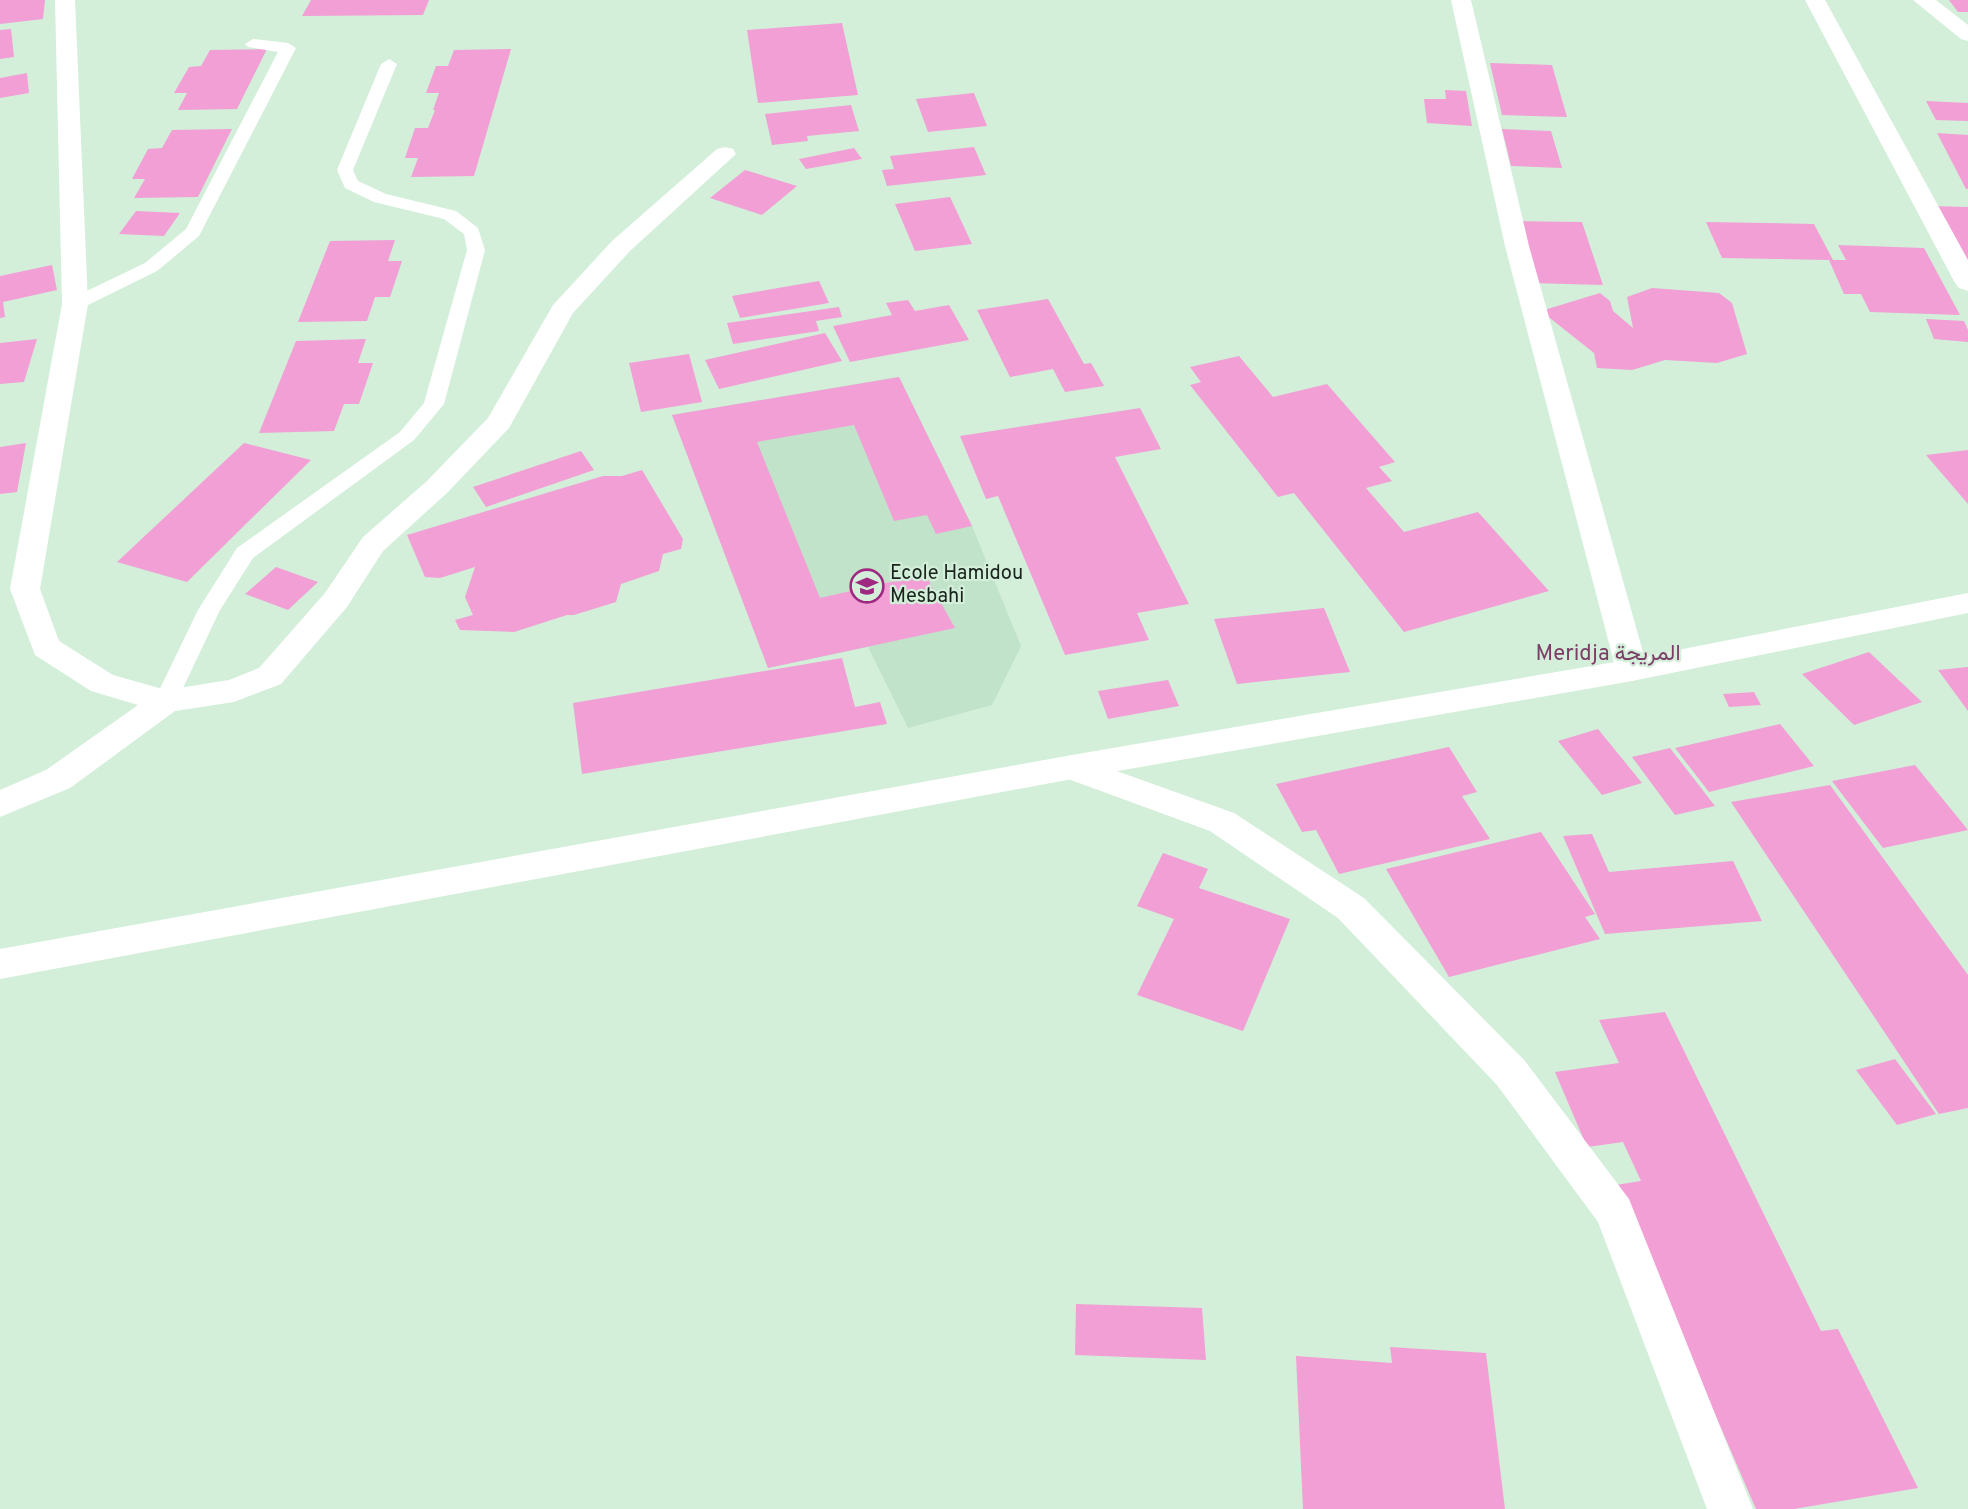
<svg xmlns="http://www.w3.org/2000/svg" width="1968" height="1509" viewBox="0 0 1968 1509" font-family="Overpass,Vazirmatn,sans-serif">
	<rect width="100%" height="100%" fill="#d3efda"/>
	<path fill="#c1e3ca" d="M 899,377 L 972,526 L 1021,646 L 992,705 L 908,728 L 868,647 L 768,668 L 672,415 Z"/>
	<path fill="#f19fd5" d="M 0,0 L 45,0 L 43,19 L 0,24 Z
		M 311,0 L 429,0 L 423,15 L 302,16 Z
		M 1949,0 L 1968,0 L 1968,12 L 1958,12 Z
		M 842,23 L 858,95 L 758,103 L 747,30 Z
		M 11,29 L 14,57 L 0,59 L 0,30 Z
		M 267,49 L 237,109 L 178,110 L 187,93 L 174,93 L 189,67 L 201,66 L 210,50 Z
		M 511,49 L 474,176 L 411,177 L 418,158 L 405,158 L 415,128 L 428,128 L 435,110 L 433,110 L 439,93 L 426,93 L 436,66 L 448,66 L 454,50 Z
		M 1490,63 L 1552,65 L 1567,117 L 1502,115 Z
		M 27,73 L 29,93 L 0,98 L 0,78 Z
		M 1445,90 L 1466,91 L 1472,126 L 1427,123 L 1424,99 L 1446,99 Z
		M 974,93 L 987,126 L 928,132 L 916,99 Z
		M 1926,101 L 1968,103 L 1968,121 L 1936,120 Z
		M 851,105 L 859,131 L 807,136 L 808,141 L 772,145 L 765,114 Z
		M 232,129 L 198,197 L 134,198 L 145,179 L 132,179 L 148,149 L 162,148 L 172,130 Z
		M 1502,129 L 1551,131 L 1562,168 L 1511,166 Z
		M 1937,133 L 1968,135 L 1968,189 L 1966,189 Z
		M 974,147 L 986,175 L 887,186 L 882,170 L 894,169 L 890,156 Z
		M 854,148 L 862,159 L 806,169 L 799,159 Z
		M 745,170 L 797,186 L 762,215 L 710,198 Z
		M 950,197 L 972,244 L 915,251 L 895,204 Z
		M 1932,206 L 1968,207 L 1968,280 Z
		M 136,211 L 180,213 L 164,236 L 119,234 Z
		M 1513,221 L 1582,222 L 1603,285 L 1532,283 Z
		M 1706,222 L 1814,224 L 1833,260 L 1846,260 L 1838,245 L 1924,248 L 1960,315 L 1870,312 L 1861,294 L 1844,294 L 1829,260 L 1722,258 Z
		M 395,240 L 388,261 L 402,261 L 390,297 L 375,297 L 367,321 L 298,322 L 330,241 Z
		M 52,265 L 57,290 L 3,302 L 5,317 L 0,318 L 0,276 Z
		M 819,281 L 829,303 L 740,318 L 732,296 Z
		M 1652,288 L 1719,293 L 1732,303 L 1747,354 L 1717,363 L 1665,360 L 1632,370 L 1597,368 L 1594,353 L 1541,311 L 1600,293 L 1610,301 L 1613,311 L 1633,328 L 1627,297 Z
		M 1048,299 L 1084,364 L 1091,363 L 1104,386 L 1065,392 L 1053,369 L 1010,377 L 977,310 Z
		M 908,300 L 915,311 L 949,305 L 969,340 L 850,362 L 833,326 L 892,315 L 886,303 Z
		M 839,307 L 842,317 L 816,321 L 819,331 L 733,344 L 727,323 Z
		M 1926,319 L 1964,321 L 1968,330 L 1968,342 L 1934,339 Z
		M 825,333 L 842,361 L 719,389 L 705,360 Z
		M 37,339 L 24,382 L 0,384 L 0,343 Z
		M 366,339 L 358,363 L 373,363 L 359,404 L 344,404 L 334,431 L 259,433 L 296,341 Z
		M 689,354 L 702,402 L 641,412 L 629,363 Z
		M 1239,356 L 1273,397 L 1327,384 L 1395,462 L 1379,467 L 1392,481 L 1366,488 L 1404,532 L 1478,512 L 1549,591 L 1404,632 L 1294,493 L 1278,497 L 1190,385 L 1201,382 L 1190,367 Z
		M 899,377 L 972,526 L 936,534 L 927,515 L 894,521 L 854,425 L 757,442 L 820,598 L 925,574 L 955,628 L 768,668 L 672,415 Z
		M 1140,408 L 1161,449 L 1115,457 L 1189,604 L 1137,613 L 1149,640 L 1065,655 L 998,496 L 986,499 L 960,436 Z
		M 26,443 L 17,492 L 0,494 L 0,447 Z
		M 244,443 L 311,460 L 187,582 L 117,562 Z
		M 1968,450 L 1968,504 L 1926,455 Z
		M 581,451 L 594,470 L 486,507 L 473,487 Z
		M 642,470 L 683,539 L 681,549 L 663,554 L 659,571 L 621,584 L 616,602 L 574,615 L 567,615 L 514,632 L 460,630 L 455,620 L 473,615 L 465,597 L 475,567 L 440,578 L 425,577 L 407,535 L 603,476 L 622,476 Z
		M 276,567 L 318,582 L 288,610 L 245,594 Z
		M 1324,608 L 1350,672 L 1237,684 L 1214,619 Z
		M 1869,652 L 1922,702 L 1854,725 L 1802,674 Z
		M 842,658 L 855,707 L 880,702 L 887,724 L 582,774 L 573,703 Z
		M 1968,667 L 1968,711 L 1938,670 Z
		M 1168,680 L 1179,706 L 1108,719 L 1098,691 Z
		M 1754,692 L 1761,705 L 1729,707 L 1723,694 Z
		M 1780,724 L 1814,766 L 1709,792 L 1675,748 Z
		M 1598,729 L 1642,783 L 1602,795 L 1558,741 Z
		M 1449,747 L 1477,792 L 1462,796 L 1490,839 L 1339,874 L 1316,830 L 1302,832 L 1276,784 Z
		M 1670,748 L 1715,806 L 1675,815 L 1632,757 Z
		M 1915,765 L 1968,830 L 1883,848 L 1832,781 Z
		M 1830,785 L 1968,975 L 1968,1108 L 1939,1114 L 1731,802 Z
		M 1541,832 L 1595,914 L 1585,917 L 1600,939 L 1449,977 L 1386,869 Z
		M 1592,834 L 1609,872 L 1733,861 L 1762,921 L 1605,934 L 1563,836 Z
		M 1163,853 L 1208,869 L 1199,888 L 1290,919 L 1243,1031 L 1137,995 L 1174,919 L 1137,906 Z
		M 1665,1012 L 1821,1331 L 1838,1329 L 1918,1488 L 1794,1509 L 1756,1509 L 1616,1185 L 1641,1181 L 1623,1142 L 1587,1147 L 1555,1072 L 1619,1063 L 1599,1020 Z
		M 1895,1059 L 1936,1114 L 1897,1125 L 1856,1070 Z
		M 1076,1304 L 1202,1308 L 1206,1360 L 1075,1355 Z
		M 1390,1347 L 1486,1353 L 1505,1509 L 1303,1509 L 1296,1356 L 1392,1363 Z"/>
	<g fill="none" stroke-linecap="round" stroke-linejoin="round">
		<path fill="#fff" fill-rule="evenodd" d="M 253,39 L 288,43 L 296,48 L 199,236 L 157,271 L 82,308 L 68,308 L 66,304 L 68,300 L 145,263 L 186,229 L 278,52 L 248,47 L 245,44 Z
			M 389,59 L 397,64 L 353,170 L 358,181 L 386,194 L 456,211 L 478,228 L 485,250 L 444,404 L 414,440 L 253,558 L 220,610 L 174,707 L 166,709 L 158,707 L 154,701 L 198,610 L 237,548 L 400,432 L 424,403 L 467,250 L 464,234 L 444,219 L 374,202 L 345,188 L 337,170 L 381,64 Z"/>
		<path fill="#fff" fill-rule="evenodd" d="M 55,0 L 75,0 L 88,304 L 40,589 L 59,641 L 113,675 L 166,690 L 229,680 L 259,668 L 325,593 L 363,537 L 427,481 L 488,418 L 553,305 L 612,241 L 717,149 L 725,147 L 733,149 L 736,154 L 630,251 L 573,313 L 509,428 L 447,493 L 383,551 L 347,607 L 281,684 L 234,702 L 175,711 L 70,788 L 0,817 L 0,790 L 46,770 L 138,705 L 91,691 L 35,655 L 10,589 L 62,304 Z
			M 1451,0 L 1471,0 L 1529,246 L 1648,670 L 1643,678 L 1632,681 L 1621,678 L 1616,670 L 1505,246 Z
			M 1805,0 L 1825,0 L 1968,260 L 1968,291 L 1959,288 L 1955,283 Z
			M 1913,0 L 1936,0 L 1968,25 L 1968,41 L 1961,39 Z
			M 1072,755 L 1234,813 L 1364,898 L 1525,1061 L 1629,1199 L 1753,1509 L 1707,1509 L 1598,1222 L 1497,1085 L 1338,918 L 1210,831 L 1060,776 L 1055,767 L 1060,758 Z"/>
		<path fill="#fff" fill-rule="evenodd" d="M 1968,593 L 1968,613 L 1632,681 L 1072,779 L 0,979 L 0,949 L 1072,755 L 1632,659 Z"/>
	</g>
	<defs>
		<g id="school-ring" transform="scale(1.725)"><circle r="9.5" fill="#d3efda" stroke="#9f2880" stroke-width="1.5"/><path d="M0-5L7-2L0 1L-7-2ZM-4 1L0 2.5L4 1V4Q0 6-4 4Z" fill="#9f2880"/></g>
	</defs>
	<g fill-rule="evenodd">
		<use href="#school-ring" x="867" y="586"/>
	</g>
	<g text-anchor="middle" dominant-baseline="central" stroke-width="4.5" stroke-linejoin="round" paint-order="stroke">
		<g font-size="20" fill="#19231c" stroke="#d3efda" text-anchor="start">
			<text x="890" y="574">Ecole Hamidou<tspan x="890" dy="23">Mesbahi</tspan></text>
		</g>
		<g font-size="22" fill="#7a3e67" stroke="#d3efda">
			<text x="1608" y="654">Meridja المريجة</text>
		</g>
	</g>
</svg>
